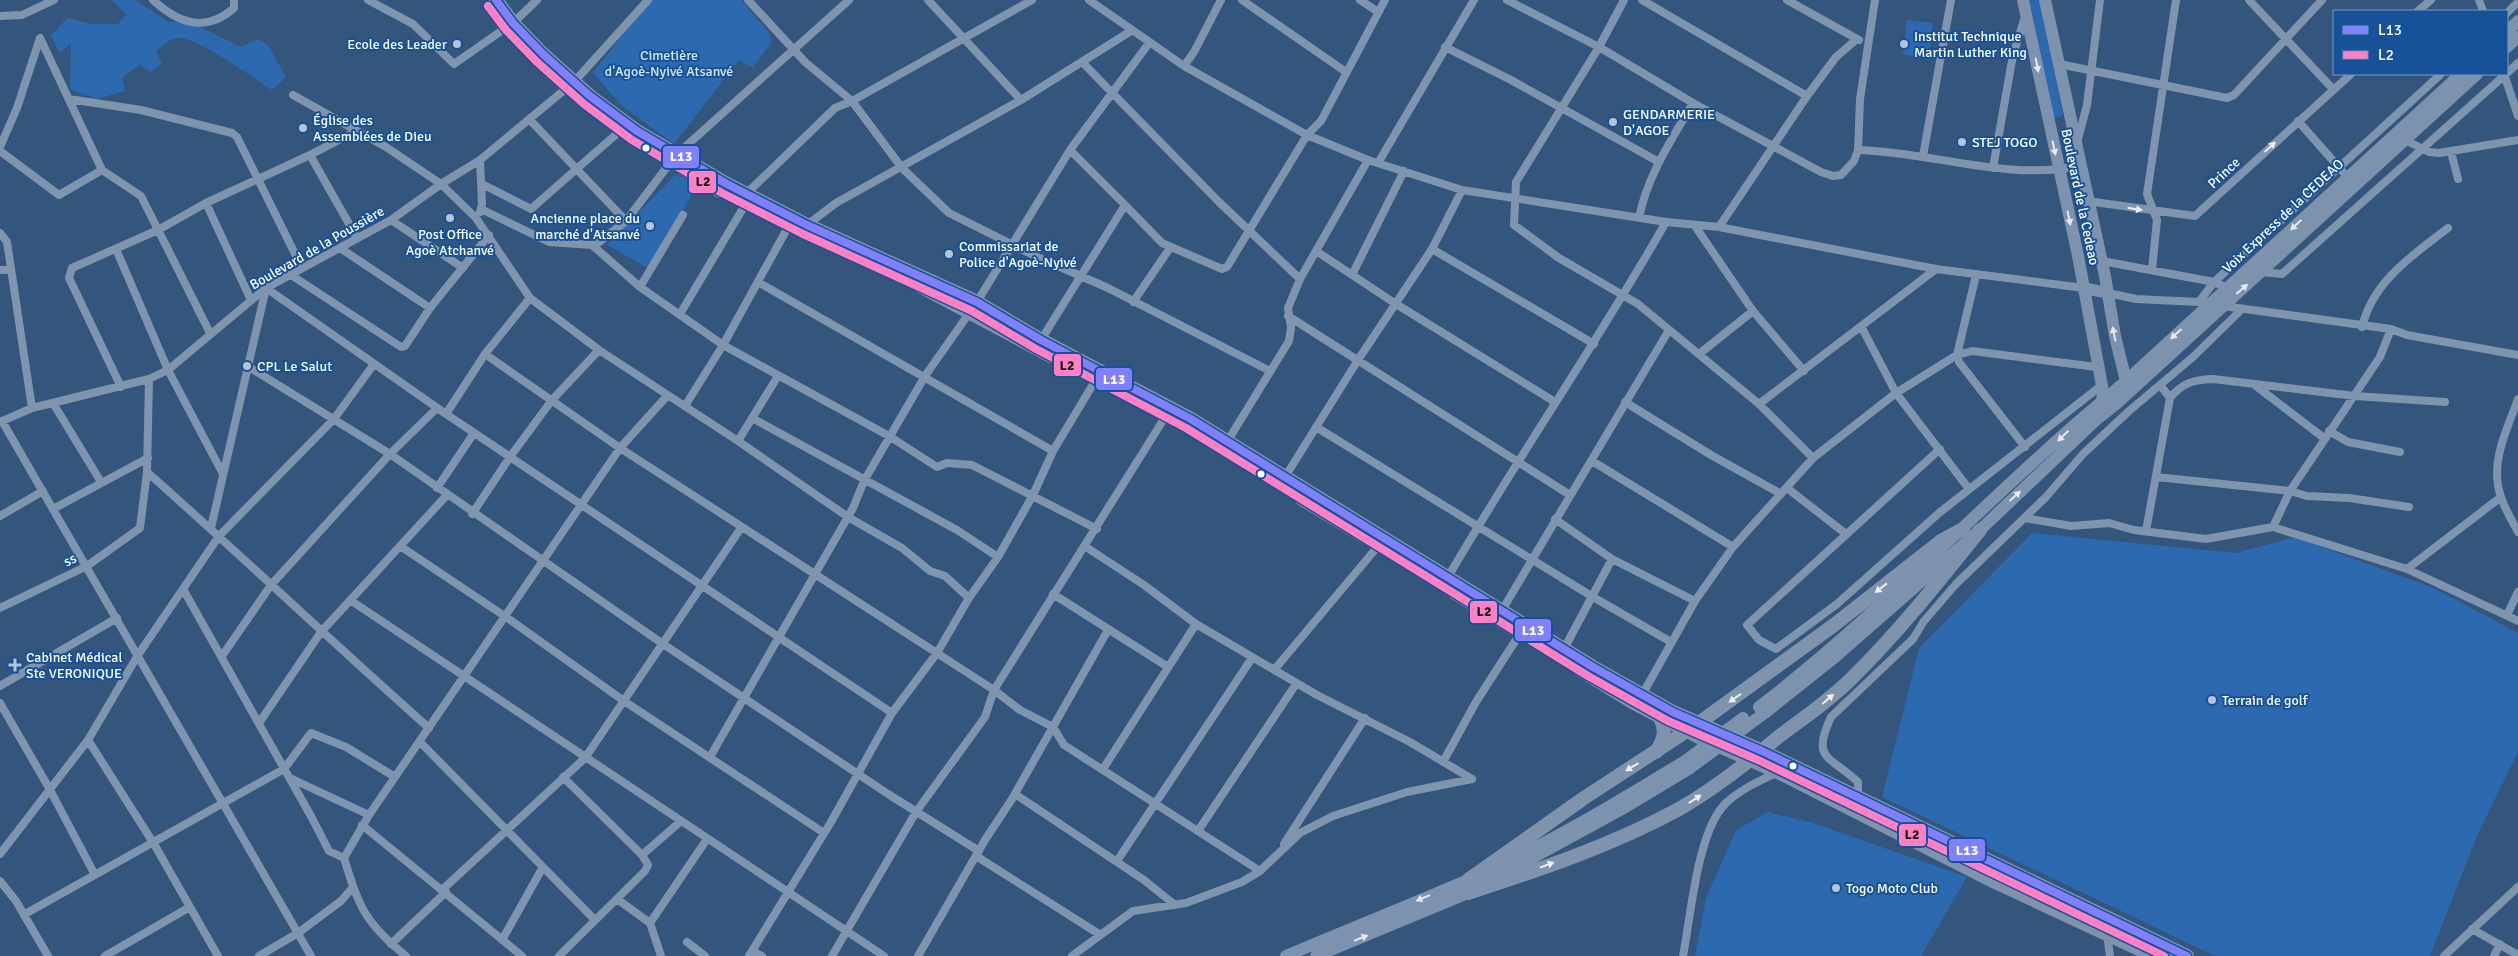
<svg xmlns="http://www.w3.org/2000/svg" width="2518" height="956" viewBox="0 0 2518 956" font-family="Signika,sans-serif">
	<rect width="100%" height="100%" fill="#34557c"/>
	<path fill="#2c69ae" d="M 111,0 L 135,0 L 169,22 L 190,22 L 241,47 L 258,39 L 268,45 L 286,77 L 272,90 C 253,78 195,35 176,38 C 169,39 162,47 156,51 L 162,64 L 151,72 L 139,65 L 122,78 L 125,91 L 97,99 L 70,89 L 71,43 L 60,53 L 51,36 L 67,18 L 93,24 L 118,24 L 126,14 Z
		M 649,0 L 741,0 L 767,30 L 772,41 L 753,68 L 739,60 L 674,144 L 621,105 L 593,73 Z
		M 2030,0 L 2040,0 L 2063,116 L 2054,118 Z
		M 1907,20 L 1933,23 L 1929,58 L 1903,55 Z
		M 675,175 L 699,182 L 649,269 L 607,245 Z
		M 2032,533 L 2236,553 L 2295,537 L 2436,589 L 2518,633 L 2518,752 L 2477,836 L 2430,956 L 2215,956 L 1882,797 L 1919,648 Z
		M 1768,812 L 1813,823 L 1967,877 L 1921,956 L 1695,956 L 1706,898 L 1736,830 Z"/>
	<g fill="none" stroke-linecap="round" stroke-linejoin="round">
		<path stroke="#7f95ae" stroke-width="8" d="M 153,0 C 179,24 206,33 234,8 L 234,0
			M 368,0 L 413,24 L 454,64 L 507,27
			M 748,0 L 805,62 L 852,101 L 902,168 L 949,213 L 1037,257 L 1106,287 L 1270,371
			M 928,0 L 1021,100
			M 1089,0 L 1184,66 L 1307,135 L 1368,160 L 1462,190 L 1666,222 L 1719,227 L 1936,269 L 2084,288
			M 1242,0 L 1346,72
			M 1360,0 L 1378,12
			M 1507,0 L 1599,47 L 1693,103 L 1821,172 L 1833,176 L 1841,175 L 1854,161 L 1858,150 C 1932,152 2006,181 2079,166
			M 1624,0 L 1599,47 L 1516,182 L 1514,225 L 1559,258 L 1638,304 L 1759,404 L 1813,458
			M 1642,0 L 1807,96
			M 1787,0 L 1859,40
			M 2249,0 L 2333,89
			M 2479,0 L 2483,11
			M 2418,11 L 2431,0
			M 2507,13 L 2518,2
			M 0,16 L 22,15 L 54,0
			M 513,23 L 537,0
			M 40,38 L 102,170 L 141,196 L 210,333
			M 1445,47 L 1511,80 L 1659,162
			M 1082,62 L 1219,202 L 1300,279
			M 2059,64 L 2227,98 L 2234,95 L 2322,0
			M 1184,66 L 1194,52 L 1221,0
			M 2507,73 L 2518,63
			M 2504,74 L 2518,116
			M 293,95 L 386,147 L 441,184 L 476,218 L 530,298 L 599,350 L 738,441 L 848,517 L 902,548 L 930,571 L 945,576 L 969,598
			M 69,99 L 141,110 L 232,133 L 237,137 L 302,268
			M 530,120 L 626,221
			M 2298,121 L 2343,172
			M 2403,139 L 2429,152 L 2439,153 L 2518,140
			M 2077,143 L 2087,105 L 2100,0
			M 0,147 L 17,108 L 40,38
			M 1858,150 L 1860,99 L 1875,0
			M 0,151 L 59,195 L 102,170
			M 2451,152 L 2458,179
			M 310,155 L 357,238
			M 1923,156 L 1951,0
			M 480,160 L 482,204 L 480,212
			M 1378,163 L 1474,0
			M 1993,168 L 2013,55 L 2025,17
			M 482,184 L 531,209 L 621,130
			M 745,195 L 835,108 L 852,101 L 1032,0
			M 2087,201 L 2195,216 L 2351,74
			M 206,203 L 251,300
			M 1125,205 L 1162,243 L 1222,269 L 1227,267 L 1307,135 L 1321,121 L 1385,0
			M 481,209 L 549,242 L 592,245 L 598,243 L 626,221 L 676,155 L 849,0
			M 1639,218 C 1647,176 1672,139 1693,103
			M 391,220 L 463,268
			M 807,225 L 836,203 L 1021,100 L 1131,31
			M 1695,226 L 1753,311 L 1804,371
			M 1719,227 L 1807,96 L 1836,57 L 1857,39
			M 0,233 L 7,242 L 32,408
			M 592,245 L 640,287 L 723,345 L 889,436 L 937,467 L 947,463 L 972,465 L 1097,529
			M 340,248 L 430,308
			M 116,249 L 168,370 L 223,474
			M 1432,249 L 1594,344
			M 1316,251 L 1396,304 L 1555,402
			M 2102,261 L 2214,282 L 2227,288
			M 0,270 L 11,270
			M 2152,270 L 2157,220 L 2147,194 L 2176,0
			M 2261,272 L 2282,274 L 2506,74
			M 291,275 L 401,347 L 405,346 L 430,308 L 489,235
			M 1352,275 L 1404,171
			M 1976,275 L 1957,355 L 1959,362 L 2025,447
			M 758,282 L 1053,451
			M 640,287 L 683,215
			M 2108,293 L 2136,299 L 2199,302 L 2214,282 L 2441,74
			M 1133,302 L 1170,248
			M 2223,306 L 2391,329 L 2407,335 L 2518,355
			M 680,314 L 745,205
			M 1288,316 L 1570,495
			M 1861,326 L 1896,393 L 1969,489
			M 2362,327 C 2373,281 2413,255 2448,228
			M 1041,340 L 1125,205 L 1070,150
			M 485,354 L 620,448 L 994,690 L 1020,710 L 1053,727 L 1064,745 L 1260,871
			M 1699,354 L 1753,311
			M 249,367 L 390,454 L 663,644 L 888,794 L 979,851
			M 2256,386 L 2324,438
			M 121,387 L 69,278 L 72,268 L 158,230 L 206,203 L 310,155 L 356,131
			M 2170,398 C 2183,382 2194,380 2213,379 L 2355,396 L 2445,402
			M 2518,399 C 2507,430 2489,463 2501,497 C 2505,509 2512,521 2518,532
			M 1625,402 L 1711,455 L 1781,494
			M 53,403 L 101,482
			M 1759,404 L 1936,269
			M 685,406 L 723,345 L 793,218
			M 446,414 L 485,354 L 530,298
			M 752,418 L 957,530 L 998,557
			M 2,421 L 311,956
			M 0,422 L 32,408 L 149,379 L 168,370 L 266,288 L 391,220 L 441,184 L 480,160 L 574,82 L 648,0
			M 1316,427 L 1593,597 L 1671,642
			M 2329,431 L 2348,442 L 2400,452
			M 738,441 L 778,376
			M 1227,442 L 1289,341 L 1291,328 L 1288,308 L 1300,279 L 1368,160
			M 1940,449 L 1747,625 L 1759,640 L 1776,649 L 1837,604 L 1939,513 L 2102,385
			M 1592,461 L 1733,547
			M 147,472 C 242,556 334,644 429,728
			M 2156,477 L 2290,491 L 2307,496 L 2349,498 L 2409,507
			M 1280,485 L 1358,360 L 1432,249 L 1462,190
			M 437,488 L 474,433
			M 1787,488 L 1846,534
			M 53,509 L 148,458
			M 472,514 L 510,457 L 552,400 L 599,350
			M 0,516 L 43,491
			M 2025,518 L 2071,526 L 2109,523 L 2134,530 L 2206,539 L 2273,527 L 2407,569 L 2518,621
			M 1555,519 L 1612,559 L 1695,601
			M 2273,527 L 2290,491 L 2380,357 L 2391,329
			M 211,528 L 266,288 L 446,414 L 892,713
			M 2146,531 L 2170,398 L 2161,386
			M 400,546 L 506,617 L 624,701 L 824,833
			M 1086,547 L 1144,585 L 1196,624 L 1317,695 L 1410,742 L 1472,779
			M 2407,569 L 2501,497
			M 1448,577 C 1518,457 1597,343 1666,222
			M 183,589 L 312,818 L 329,851 L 344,858
			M 1053,594 L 1168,667
			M 350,600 L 884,956
			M 0,608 L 87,566 L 140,528 L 147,472 L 149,379
			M 1501,612 L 1669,330
			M 2507,615 L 2518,592
			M 1564,649 L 1612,559
			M 222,656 L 271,585 L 390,454 L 437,408
			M 1274,670 L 1379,545
			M 0,686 L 117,618
			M 1642,695 L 1695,601 L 1733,547 L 1813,458 L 1896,393 L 1957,355 L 1972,351 L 2097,367
			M 0,703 L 49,788 L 95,875
			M 259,723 L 321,632 L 447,495
			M 88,740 L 154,844 L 218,956
			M 420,742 L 595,920
			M 710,757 L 853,508 L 864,481 L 925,376 L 977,302 L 1070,150 L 1149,43
			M 1443,762 L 1476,702 L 1521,632
			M 1103,769 L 1196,624
			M 290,778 L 369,815
			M 1015,794 L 1144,880 L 1175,905
			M 1858,797 L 1858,782 C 1829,755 1811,760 1831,717 L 1913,639 L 1924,621 L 1956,584 L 2046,497 L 2083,454 L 2129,411 L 2193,357 L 2242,309
			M 362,825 L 522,956
			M 1198,831 L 1296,684
			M 1284,844 L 1365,718
			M 0,854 L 88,740 L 138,655 L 219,536 L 334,419 L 374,364
			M 642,855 L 681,821
			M 976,856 L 1099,934
			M 1117,861 L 1252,658
			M 0,881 L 16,901 L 48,956
			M 443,889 L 585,758 L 741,528
			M 617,899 L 650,923 L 661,956
			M 25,914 L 284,769 L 311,733 L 346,747 L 395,777
			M 650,923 L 707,839
			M 2472,929 L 2518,955
			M 2107,934 L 2110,956
			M 502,940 L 543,867
			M 687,942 L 705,956
			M 391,944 L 446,892
			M 752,951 L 762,956
			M 105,956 L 190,907
			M 259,956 L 298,933 L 341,901 L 353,887
			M 406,956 C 365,923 359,907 344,858 L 369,815 L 620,448 L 667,396
			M 559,956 L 645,871 L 648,865 L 642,855 L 563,777
			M 749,956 L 831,822 L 892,713 L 937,653 L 969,598 L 998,557 L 1033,495 L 1053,451 L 1101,371
			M 832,956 L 916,812 L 985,717 L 994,690 L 1167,414
			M 918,956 L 985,840 L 1012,799 L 1108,630
			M 1072,956 L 1133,911 L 1186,903 L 1242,882 L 1260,871 L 1300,833 L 1333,816 L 1407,792 L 1472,779
			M 1683,956 C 1691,916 1697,831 1726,803 C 1741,789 1759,781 1778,772
			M 2444,956 L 2518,887
			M 2494,956 L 2500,944"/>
		<path stroke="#7d92ac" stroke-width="12" d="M 2023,0 L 2078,256 L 2103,391 L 2102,405
			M 2045,0 L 2105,276 L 2115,336 L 2126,381
			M 2507,32 L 2518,21
			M 2507,47 L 2518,37
			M 2084,288 L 2108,293
			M 1759,707 C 1870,622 1967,520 2071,428 C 2089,412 2108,397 2126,381 L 2461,74
			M 1766,712 L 1835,657 L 1980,530 L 2097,419 L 2116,404 L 2477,74
			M 1286,956 C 1347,930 1408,906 1468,880 C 1543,847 1615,804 1685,761
			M 1316,956 L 1468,893 L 1622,809 L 1690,768"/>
		<path stroke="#7f93ac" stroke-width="14" d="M 496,0 L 513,23 L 544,55 L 590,96 L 637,131 L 727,184 L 807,225 L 977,302 L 1041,340 L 1191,419 L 1593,667 L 1673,712 L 1762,751 L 2187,956
			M 630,136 L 720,191
			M 920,286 L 1051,356
			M 1302,499 L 1367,538
			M 1455,593 L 1518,631
			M 1579,669 L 1634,703 L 1699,737 L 1778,772 L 1995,882 L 2154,956
			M 1656,752 C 1664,740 1667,730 1659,716
			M 1468,880 L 1584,798 L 1699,723 L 1834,625 L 1941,541 L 1963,529
			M 1468,893 C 1539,870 1613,845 1679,809 C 1714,789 1746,764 1777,738 C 1802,719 1829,701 1851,679 C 1898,633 1939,581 1980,530"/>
		<path stroke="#7d92ac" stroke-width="12" d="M 1685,761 L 1743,718
			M 1690,768 L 1766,712"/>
		<g stroke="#175299" stroke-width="11">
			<path id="bus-1" d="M 496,0 L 513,23 L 544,55 L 590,96 L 637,131 L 727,184 L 807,225 L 977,302 L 1041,340 L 1191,419 L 1593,667 L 1673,712 L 1762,751 L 2187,956"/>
		</g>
		<g stroke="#175299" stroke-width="11">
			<path id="bus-2" d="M 488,6 L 506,30 L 537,62 L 584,104 L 632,140 L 722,193 L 803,234 L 972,311 L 1036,349 L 1186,428 L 1588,676 L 1668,721 L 1758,760 L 2164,956"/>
		</g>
		<use href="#bus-1" stroke="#8080ff" stroke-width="8"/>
		<use href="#bus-2" stroke="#ff80c5" stroke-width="8"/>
	</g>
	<defs><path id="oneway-solid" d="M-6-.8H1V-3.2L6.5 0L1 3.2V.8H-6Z" transform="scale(1.25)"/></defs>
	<g fill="#e5e9ee">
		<use href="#oneway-solid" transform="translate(2037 65) rotate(79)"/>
		<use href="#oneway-solid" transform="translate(2054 148) rotate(78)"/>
		<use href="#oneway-solid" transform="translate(2069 218) rotate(78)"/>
		<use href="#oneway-solid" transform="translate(2296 225) rotate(137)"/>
		<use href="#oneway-solid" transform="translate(2242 289) rotate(-41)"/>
		<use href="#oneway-solid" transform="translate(2114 334) rotate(-101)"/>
		<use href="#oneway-solid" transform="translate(2176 334) rotate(138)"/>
		<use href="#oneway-solid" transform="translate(2063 436) rotate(136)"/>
		<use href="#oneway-solid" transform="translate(2015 496) rotate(-43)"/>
		<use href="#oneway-solid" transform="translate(1423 898) rotate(157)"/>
		<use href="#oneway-solid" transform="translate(1361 938) rotate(-22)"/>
	</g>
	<g fill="#eceff3">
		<use href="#oneway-solid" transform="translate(2270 147) rotate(-43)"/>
		<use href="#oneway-solid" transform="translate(2135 209) rotate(9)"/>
		<use href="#oneway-solid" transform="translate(1881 588) rotate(142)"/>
		<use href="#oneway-solid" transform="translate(1735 698) rotate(145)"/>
		<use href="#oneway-solid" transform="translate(1828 699) rotate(-41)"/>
		<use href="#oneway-solid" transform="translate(1632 767) rotate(149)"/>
		<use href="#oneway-solid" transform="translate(1695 799) rotate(-33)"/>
		<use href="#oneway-solid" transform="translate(1547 865) rotate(-21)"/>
	</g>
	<g fill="#b8c4d1" stroke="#175299" stroke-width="2">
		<circle cx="457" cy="44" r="5"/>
		<circle cx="1904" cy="44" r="5"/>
		<circle cx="1613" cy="122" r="5"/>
		<circle cx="303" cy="128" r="5"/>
		<circle cx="1962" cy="142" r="5"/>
		<circle cx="450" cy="218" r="5"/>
		<circle cx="650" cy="226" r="5"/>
		<circle cx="949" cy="254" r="5"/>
		<circle cx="247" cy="366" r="5"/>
		<path d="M12.5 657.5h5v5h5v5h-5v5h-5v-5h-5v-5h5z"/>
		<circle cx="2212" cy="700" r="5"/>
		<circle cx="1836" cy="888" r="5"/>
	</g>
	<g fill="#fff" stroke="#175299" stroke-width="2">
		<circle cx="646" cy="148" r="4.5"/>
		<circle cx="1261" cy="474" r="4.5"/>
		<circle cx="1793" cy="766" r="4.5"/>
	</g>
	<g text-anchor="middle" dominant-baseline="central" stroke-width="4" stroke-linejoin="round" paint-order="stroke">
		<g font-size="14" fill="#fff" stroke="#175299" text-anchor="start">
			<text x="1914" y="36">Institut Technique<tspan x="1914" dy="16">Martin Luther King</tspan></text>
			<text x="447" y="44" text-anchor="end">Ecole des Leader</text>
			<text x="1623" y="114">GENDARMERIE<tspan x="1623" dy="16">D'AGOE</tspan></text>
			<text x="313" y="120">Église des<tspan x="313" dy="16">Assemblées de Dieu</tspan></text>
			<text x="1972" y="142">STEJ TOGO</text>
			<text x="640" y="218" text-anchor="end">Ancienne place du<tspan x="640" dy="16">marché d'Atsanvé</tspan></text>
			<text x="450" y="234" text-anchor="middle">Post Office<tspan x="450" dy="16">Agoè Atchanvé</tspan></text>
			<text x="959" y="246">Commissariat de<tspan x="959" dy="16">Police d'Agoè-Nyivé</tspan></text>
			<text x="257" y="366">CPL Le Salut</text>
			<text x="26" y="657">Cabinet Médical<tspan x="26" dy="16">Ste VERONIQUE</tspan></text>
			<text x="2222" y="700">Terrain de golf</text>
			<text x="1846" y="888">Togo Moto Club</text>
		</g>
		<g font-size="14" fill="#d3e6fc" stroke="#175299">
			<text x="669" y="55">Cimetière<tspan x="669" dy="16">d'Agoè-Nyivé Atsanvé</tspan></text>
		</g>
		<g font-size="14" fill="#fff" stroke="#175299">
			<text transform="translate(2224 173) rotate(-43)">Prince</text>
			<text transform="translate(2080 197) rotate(78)">Boulevard de la Cedeao</text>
			<text transform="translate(2283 216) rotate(-43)">Voix Express de la CEDEAO</text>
			<text transform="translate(317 248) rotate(-30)">Boulevard de la Poussière</text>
			<text transform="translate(70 560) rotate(-26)">ss</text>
		</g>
	</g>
	<g stroke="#175299" stroke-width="2">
		<rect x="662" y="145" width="38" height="24" rx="5" fill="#8080ff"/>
		<rect x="688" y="170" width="29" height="24" rx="5" fill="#ff80c5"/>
		<rect x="1053" y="353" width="29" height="24" rx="5" fill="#ff80c5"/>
		<rect x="1095" y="367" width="38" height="24" rx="5" fill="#8080ff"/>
		<rect x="1469" y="600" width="29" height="24" rx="5" fill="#ff80c5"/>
		<rect x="1514" y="618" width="38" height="24" rx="5" fill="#8080ff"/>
		<rect x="1898" y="823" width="29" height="24" rx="5" fill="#ff80c5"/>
		<rect x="1948" y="838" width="38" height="24" rx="5" fill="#8080ff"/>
	</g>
	<g font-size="14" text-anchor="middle" font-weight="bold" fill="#fff">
		<text x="681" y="161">L13</text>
		<text x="1114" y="384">L13</text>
		<text x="1533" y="635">L13</text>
		<text x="1967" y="855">L13</text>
	</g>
	<g font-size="14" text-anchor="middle" font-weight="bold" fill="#111">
		<text x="703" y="186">L2</text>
		<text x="1067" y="370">L2</text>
		<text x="1484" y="616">L2</text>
		<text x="1912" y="839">L2</text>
	</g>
	<rect x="2333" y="10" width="175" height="65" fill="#175299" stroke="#7497c2"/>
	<rect x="2343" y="26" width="25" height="8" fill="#8080ff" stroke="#7497c2"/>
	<text x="2378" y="35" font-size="15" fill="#ffffff">L13</text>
	<rect x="2343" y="51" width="25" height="8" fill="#ff80c5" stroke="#7497c2"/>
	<text x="2378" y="60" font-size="15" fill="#ffffff">L2</text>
</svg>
